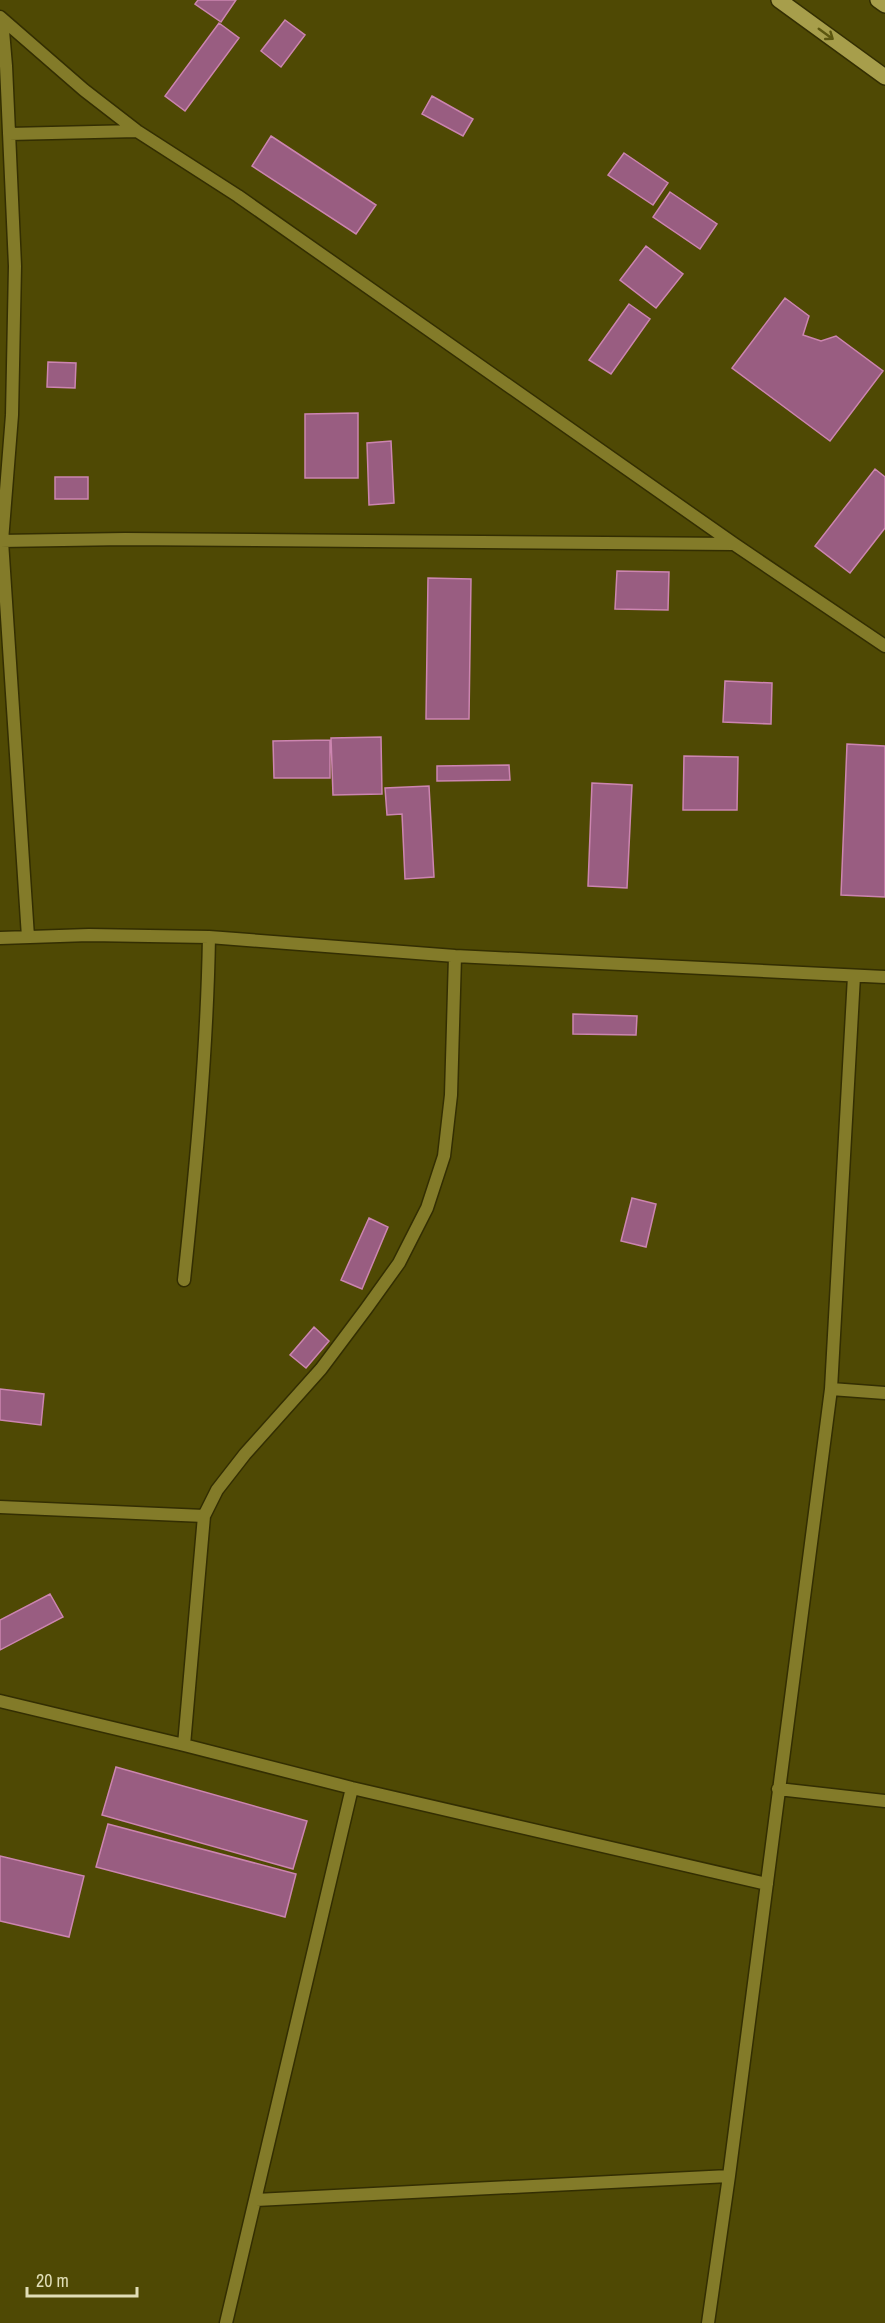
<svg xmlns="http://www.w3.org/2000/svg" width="885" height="2323" viewBox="0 0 885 2323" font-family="'Archivo Narrow',sans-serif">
	<rect width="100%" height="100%" fill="#4f4904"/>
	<path fill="#995d81" stroke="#cc85b0" stroke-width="1.5" d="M 198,0 L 236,0 L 221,22 L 195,4 Z
		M 285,20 L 305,35 L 281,67 L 261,51 Z
		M 219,23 L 239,38 L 185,111 L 165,96 Z
		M 432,96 L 473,119 L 463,136 L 422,114 Z
		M 271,136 L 376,205 L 356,234 L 252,166 Z
		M 624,153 L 668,183 L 653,205 L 608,175 Z
		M 670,192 L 717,224 L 700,249 L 653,217 Z
		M 646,246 L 683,274 L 656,308 L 620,280 Z
		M 785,298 L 809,316 L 803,335 L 821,341 L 836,336 L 883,371 L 830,441 L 732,368 Z
		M 629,304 L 650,319 L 611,374 L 589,360 Z
		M 48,362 L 76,363 L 75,388 L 47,387 Z
		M 358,413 L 358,478 L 305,478 L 305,414 Z
		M 391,441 L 394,503 L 369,505 L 367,443 Z
		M 875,469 L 885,477 L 885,528 L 850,573 L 815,546 Z
		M 55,477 L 88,477 L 88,499 L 55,499 Z
		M 617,571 L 669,572 L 668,610 L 615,609 Z
		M 428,578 L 471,579 L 469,719 L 426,719 Z
		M 725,681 L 772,683 L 771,724 L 723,722 Z
		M 381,737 L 382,794 L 333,795 L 331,738 Z
		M 330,740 L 330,778 L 274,778 L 273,741 Z
		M 847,744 L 885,746 L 885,897 L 841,895 Z
		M 684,756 L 738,757 L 737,810 L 683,810 Z
		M 509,765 L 510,780 L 437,781 L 437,766 Z
		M 592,783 L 632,785 L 627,888 L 588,886 Z
		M 429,786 L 434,877 L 405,879 L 402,814 L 387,815 L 385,788 Z
		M 573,1014 L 637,1016 L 636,1035 L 573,1034 Z
		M 632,1198 L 656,1204 L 646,1247 L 621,1241 Z
		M 369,1218 L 388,1227 L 362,1289 L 341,1280 Z
		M 314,1327 L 329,1341 L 306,1368 L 290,1355 Z
		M 0,1389 L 44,1394 L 41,1425 L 0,1420 Z
		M 50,1594 L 63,1617 L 0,1650 L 0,1620 Z
		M 116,1767 L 307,1821 L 293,1869 L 102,1815 Z
		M 108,1824 L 296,1874 L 285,1917 L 96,1867 Z
		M 0,1856 L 84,1876 L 69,1937 L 0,1921 Z"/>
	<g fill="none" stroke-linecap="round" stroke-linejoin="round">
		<g stroke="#332e02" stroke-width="15">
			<path id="street" d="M 0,17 L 84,90 L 137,131 L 238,196 L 734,544 L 885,646
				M 2,19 L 6,66 L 15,266 L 12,415 L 2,541 L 28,937
				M 9,134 L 137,131
				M 0,541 L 125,539 L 734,544
				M 0,938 L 89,935 L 209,937 L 455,956 L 885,977
				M 184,1280 C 196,1166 207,1052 209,937
				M 831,1389 L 885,1393
				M 0,1507 L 204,1516
				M 0,1701 L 184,1745 L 352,1788 L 767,1884
				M 184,1745 L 204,1516 L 217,1490 L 245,1454 L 321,1369 L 366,1309 L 399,1263 L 427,1208 L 444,1156 L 451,1095 L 455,956
				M 778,1789 L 885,1801
				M 256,2200 L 729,2176
				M 226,2323 L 352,1788
				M 708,2323 L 729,2176 L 831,1389 L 854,976"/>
		</g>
		<g stroke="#332e02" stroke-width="18">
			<path id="primary" d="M 779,0 L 885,77
				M 878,0 L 885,5"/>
		</g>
		<use href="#street" stroke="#837b29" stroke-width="12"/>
		<use href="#primary" stroke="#a79e4b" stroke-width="15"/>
	</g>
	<defs><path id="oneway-shaft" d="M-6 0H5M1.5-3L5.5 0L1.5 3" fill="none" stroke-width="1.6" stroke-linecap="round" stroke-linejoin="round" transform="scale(1.5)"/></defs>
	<use stroke="#5c560f" href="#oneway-shaft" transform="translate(826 34) rotate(36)"/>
	<path d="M27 2287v9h110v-9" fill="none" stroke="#e1deb7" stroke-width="3"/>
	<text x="36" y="2287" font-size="18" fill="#e1deb7" stroke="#4f4904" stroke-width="4.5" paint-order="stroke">20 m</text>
</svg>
